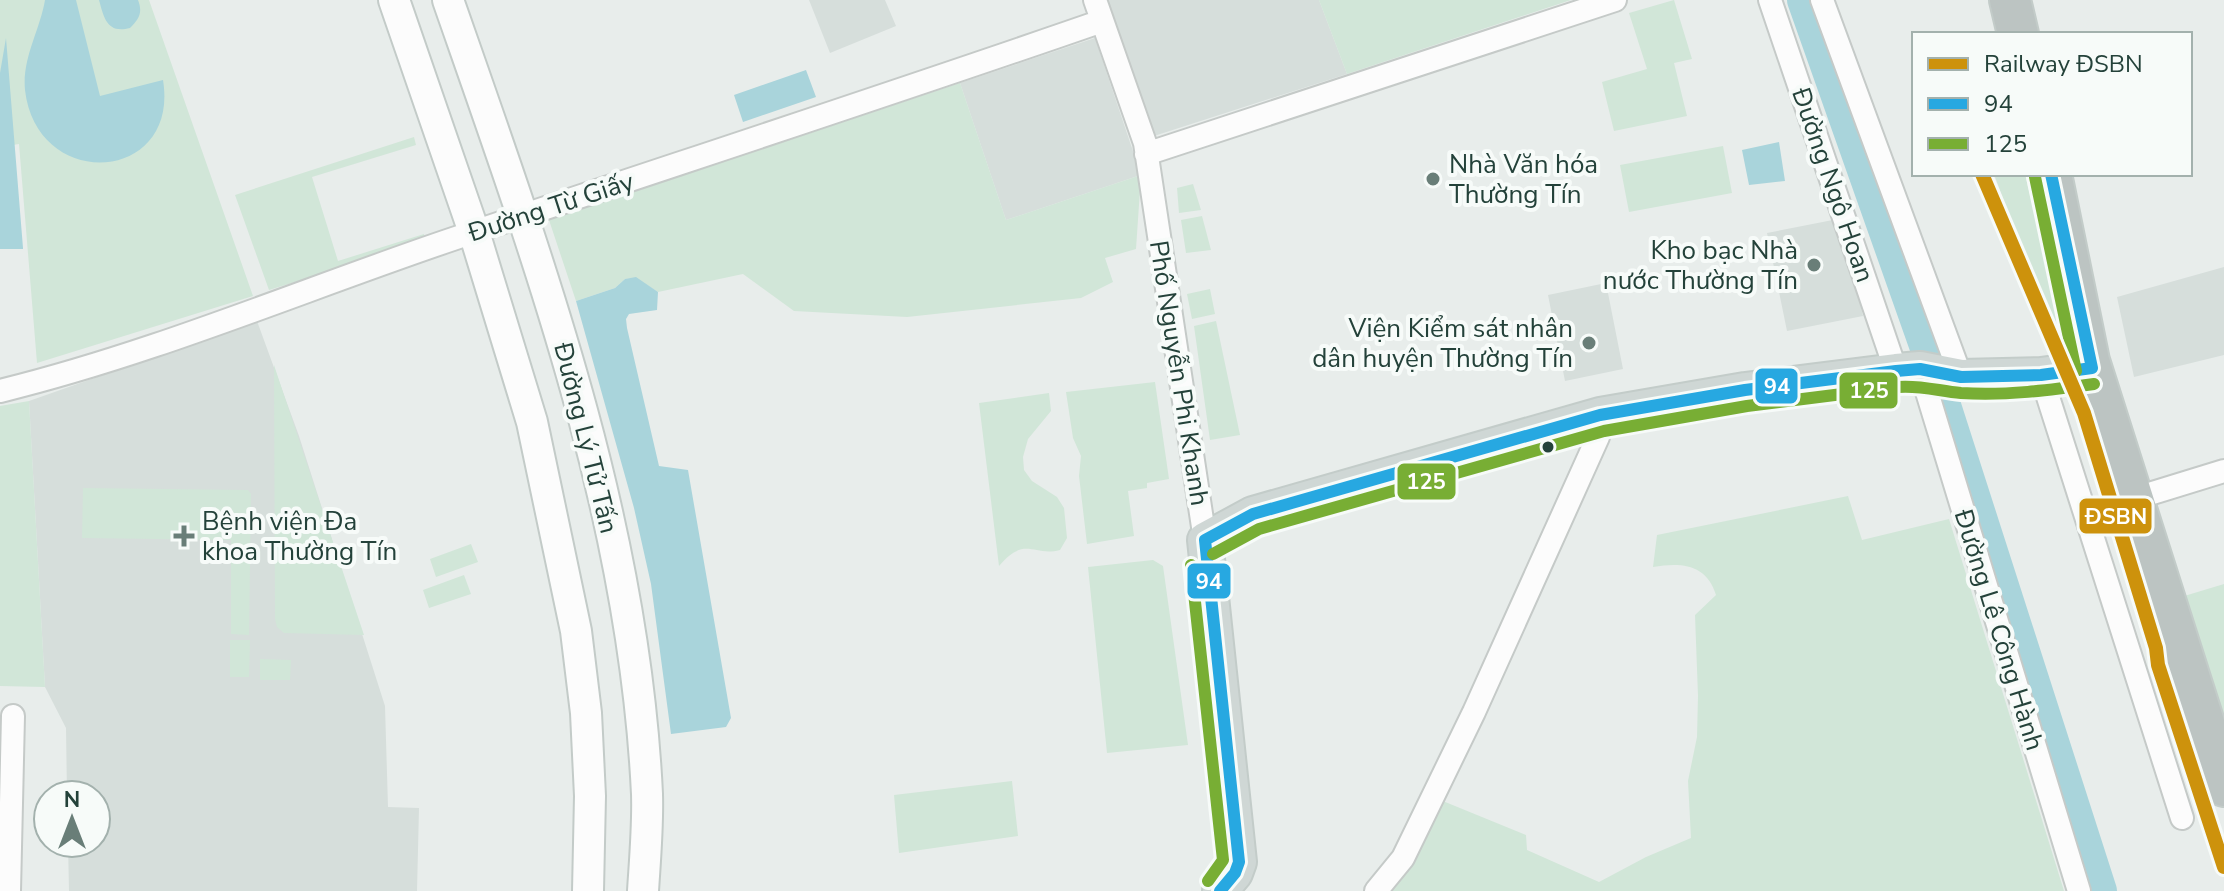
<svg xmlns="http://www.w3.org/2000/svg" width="2224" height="891" viewBox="0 0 2224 891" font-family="'Nunito Sans',sans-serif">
	<rect width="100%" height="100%" fill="#e8edeb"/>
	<path fill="#d6dedb" d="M 809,0 L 885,0 L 896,26 L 830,53 Z
		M 1105,0 L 1319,0 L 1347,74 L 1154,136 Z
		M 1095,38 L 1141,175 L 1006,220 L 960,83 Z
		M 1843,218 L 1863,316 L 1787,331 L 1767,233 Z
		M 2224,267 L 2224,355 L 2134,377 L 2117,297 Z
		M 1606,283 L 1623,369 L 1565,381 L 1548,295 Z
		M 257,321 L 299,436 L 385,706 L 388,807 L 419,808 L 417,891 L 69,891 L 68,843 L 96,843 L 96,795 L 67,795 L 66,728 L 45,687 L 29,401 Z"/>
	<path fill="#d1e6d8" d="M 0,0 L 149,0 L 253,296 L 37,363 L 19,144 L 0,147 Z
		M 1319,0 L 1571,0 L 1347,74 Z
		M 1674,0 L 1692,59 L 1674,63 L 1687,116 L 1614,131 L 1602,82 L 1647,69 L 1629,13 Z
		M 960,83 L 1006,220 L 1141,175 L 1136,249 L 1105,258 L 1113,282 L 1081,298 L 907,317 L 794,311 L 743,274 L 658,292 L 636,278 L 625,279 L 615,288 L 576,301 L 549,220 Z
		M 414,137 L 416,145 L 312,177 L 338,261 L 424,234 L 425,242 L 269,290 L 235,195 Z
		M 1723,146 L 1732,193 L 1629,212 L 1620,165 Z
		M 1994,174 L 2025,174 L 2056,304 L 2057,320 L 2053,326 L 2044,311 Z
		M 1193,184 L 1201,210 L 1179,213 L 1177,188 Z
		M 1202,216 L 1211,250 L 1186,253 L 1181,220 Z
		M 1210,289 L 1215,314 L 1192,319 L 1187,294 Z
		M 1216,321 L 1240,435 L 1210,440 L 1194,326 Z
		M 274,365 L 364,635 L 284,633 L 277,627 L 275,619 Z
		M 1155,382 L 1169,479 L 1147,483 L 1147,488 L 1128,491 L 1134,536 L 1087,544 L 1079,476 L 1081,456 L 1073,438 L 1066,392 Z
		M 1049,393 L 1051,411 L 1028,439 L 1023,457 L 1024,470 L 1032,481 L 1057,497 L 1064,508 L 1067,538 L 1060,550 C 1033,557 1025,535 999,566 L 979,403 Z
		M 29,401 L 45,687 L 0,686 L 0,406 Z
		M 83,488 L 248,490 L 251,494 L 249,635 L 231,634 L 231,540 L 82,538 Z
		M 1848,496 L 1862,540 L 1949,519 L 2064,891 L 1376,891 L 1433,797 L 1526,835 L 1527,850 L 1599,882 L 1646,857 L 1691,838 L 1688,781 L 1697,737 L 1698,696 L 1695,615 L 1716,595 C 1707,564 1681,562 1653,567 L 1657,535 Z
		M 471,544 L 478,562 L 436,577 L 430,559 Z
		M 1153,560 L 1163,566 L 1188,745 L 1107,753 L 1088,567 Z
		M 464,575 L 471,594 L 429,608 L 423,590 Z
		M 2224,584 L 2224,720 L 2181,597 Z
		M 230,640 L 250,640 L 249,677 L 230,677 Z
		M 260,659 L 291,660 L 290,680 L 260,680 Z
		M 1012,781 L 1018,836 L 899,853 L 894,795 Z"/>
	<path fill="#a9d4db" d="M 45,0 L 76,0 L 100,96 L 163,80 C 180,183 37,193 25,90 C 22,58 40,30 45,0 Z
		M 99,0 L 138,0 C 143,13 139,19 130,28 C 107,34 104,18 99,0 Z
		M 6,38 L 23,248 L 23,249 L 0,249 L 0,73 Z
		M 806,70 L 816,97 L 743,122 L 734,95 Z
		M 1779,142 L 1785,181 L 1749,185 L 1742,150 Z
		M 636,277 L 658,292 L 657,310 L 629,314 L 626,319 L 627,328 L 659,466 L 688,470 L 731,718 L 726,727 L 671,734 L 651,584 L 634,508 L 576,301 L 615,288 L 625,279 Z"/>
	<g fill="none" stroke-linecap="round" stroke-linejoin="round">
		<path stroke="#a9d4db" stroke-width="34" d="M 1804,0 L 1927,348
			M 1940,393 L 2100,891"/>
		<g stroke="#c5cac8" stroke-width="26">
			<path id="street" d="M 1095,0 L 1145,143 L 1205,540
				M 1770,0 L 1896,371
				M 1822,0 L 1961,377
				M 1146,154 L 1615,0
				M 1920,369 L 2079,891
				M 2041,375 L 2182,818
				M 0,391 C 155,353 302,290 453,239 C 670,166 886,96 1102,21
				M 2133,499 L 2224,471
				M 9,891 L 13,716
				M 1376,891 L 1403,858 L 1474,712 L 1598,437 L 1600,415"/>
		</g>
		<g stroke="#c3cbc8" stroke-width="34">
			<path id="secondary" d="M 394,0 L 474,232 L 532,422 L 576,631 L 586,713 L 590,796 L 588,891
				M 448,0 C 538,258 634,519 647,794 C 648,826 645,859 643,891"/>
		</g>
		<g stroke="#c3ccc9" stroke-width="38">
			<path id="primary" d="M 1938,381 L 1961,377 L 2041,375 L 2092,368
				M 1220,891 L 1235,873 L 1239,862 L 1205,540 L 1253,514 L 1600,415 L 1745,390 L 1896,371 L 1920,369 L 1961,377"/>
		</g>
		<g stroke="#c3ccc9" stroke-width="44">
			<path id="highway" d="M 2010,0 L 2018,34
				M 2051,174 L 2089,361 L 2224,786"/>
		</g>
		<use href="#street" stroke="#fcfcfc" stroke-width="22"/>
		<use href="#secondary" stroke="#fcfcfc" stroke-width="30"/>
		<use href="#primary" stroke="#cfd7d5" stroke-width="34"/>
		<use href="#highway" stroke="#bcc4c2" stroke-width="40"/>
		<g stroke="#f7fbf9" stroke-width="18">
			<path id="bus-1" d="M 2051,174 L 2092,368
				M 1220,891 L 1235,873 L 1239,862 L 1205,540 L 1253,514 L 1600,415 L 1745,390 L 1896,371 L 1920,369 L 1961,377 L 2041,375 L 2092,368"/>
		</g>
		<g stroke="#f7fbf9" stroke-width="18">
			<path id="bus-2" d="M 2035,177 L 2076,371
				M 1213,554 L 1259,529 L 1604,431 L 1747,406 L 1898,387 C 1920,385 1939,391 1961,393 C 2005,396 2051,390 2094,384
				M 1191,565 L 1223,860 L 1208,881"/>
		</g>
		<use href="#bus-1" stroke="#27a8e1" stroke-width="12"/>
		<use href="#bus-2" stroke="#78ae34" stroke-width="12"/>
		<g stroke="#f7fbf9" stroke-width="20">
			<path id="rail-1" d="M 1982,174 L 2084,413 L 2156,648 L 2158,665 L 2224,867"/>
		</g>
		<use href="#rail-1" stroke="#cd920c" stroke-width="14"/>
	</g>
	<g fill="#697e78" stroke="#f7fbf9" stroke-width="3">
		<circle cx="1433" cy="179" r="8"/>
		<circle cx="1814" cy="265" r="8"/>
		<circle cx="1589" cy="343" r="8"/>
		<path d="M180 524h8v8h8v8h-8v8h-8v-8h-8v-8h8z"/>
	</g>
	<circle fill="#24423a" stroke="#f7fbf9" stroke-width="3" cx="1548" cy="447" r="7"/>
	<g text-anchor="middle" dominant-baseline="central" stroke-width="8" stroke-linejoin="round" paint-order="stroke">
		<g font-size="26" fill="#24423a" stroke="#f7fbf9" text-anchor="start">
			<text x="1449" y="164">Nhà Văn hóa<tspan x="1449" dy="30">Thường Tín</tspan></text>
			<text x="1798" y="250" text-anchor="end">Kho bạc Nhà<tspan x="1798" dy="30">nước Thường Tín</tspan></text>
			<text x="1573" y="328" text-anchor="end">Viện Kiểm sát nhân<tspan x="1573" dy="30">dân huyện Thường Tín</tspan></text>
			<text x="202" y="521">Bệnh viện Đa<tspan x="202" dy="30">khoa Thường Tín</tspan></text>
		</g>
		<g font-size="26" fill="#24423a" stroke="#f7fbf9">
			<text transform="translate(1833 185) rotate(71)">Đường Ngô Hoan</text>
			<text transform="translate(551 207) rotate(-18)">Đường Từ Giấy</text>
			<text transform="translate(1179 373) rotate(81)">Phố Nguyễn Phi Khanh</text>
			<text transform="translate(586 438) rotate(76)">Đường Lý Tử Tấn</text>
			<text transform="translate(1999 630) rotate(73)">Đường Lê Công Hành</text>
		</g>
	</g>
	<g stroke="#f7fbf9" stroke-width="3">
		<rect x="1754" y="367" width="45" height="38" rx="8" fill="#27a8e1"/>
		<rect x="1838" y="371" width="61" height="39" rx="8" fill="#78ae34"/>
		<rect x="1396" y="462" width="61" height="39" rx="8" fill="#78ae34"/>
		<rect x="2078" y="497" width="75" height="38" rx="8" fill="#cd920c"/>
		<rect x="1186" y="562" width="46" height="38" rx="8" fill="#27a8e1"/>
	</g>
	<g font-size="22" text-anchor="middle" font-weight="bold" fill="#fff">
		<text x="1777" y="394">94</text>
		<text x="1869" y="398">125</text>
		<text x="1426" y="489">125</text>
		<text x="2116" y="524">ĐSBN</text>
		<text x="1209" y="589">94</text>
	</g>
	<rect x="1912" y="32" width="280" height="144" fill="#f7fbf9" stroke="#a3b1ad" stroke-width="2"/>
	<rect x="1928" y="58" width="40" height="12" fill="#cd920c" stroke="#a3b1ad" stroke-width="2"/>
	<text x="1984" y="72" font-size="24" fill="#24423a">Railway ĐSBN</text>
	<rect x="1928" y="98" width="40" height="12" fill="#27a8e1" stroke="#a3b1ad" stroke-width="2"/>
	<text x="1984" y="112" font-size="24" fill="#24423a">94</text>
	<rect x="1928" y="138" width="40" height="12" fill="#78ae34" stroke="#a3b1ad" stroke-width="2"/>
	<text x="1984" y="152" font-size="24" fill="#24423a">125</text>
	<g transform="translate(72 819)"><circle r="38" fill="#f7fbf9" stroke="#a3b1ad" stroke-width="2"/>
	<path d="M0-6L14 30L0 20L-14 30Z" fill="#697e78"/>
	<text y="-12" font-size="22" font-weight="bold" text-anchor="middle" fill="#24423a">N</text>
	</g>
</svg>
